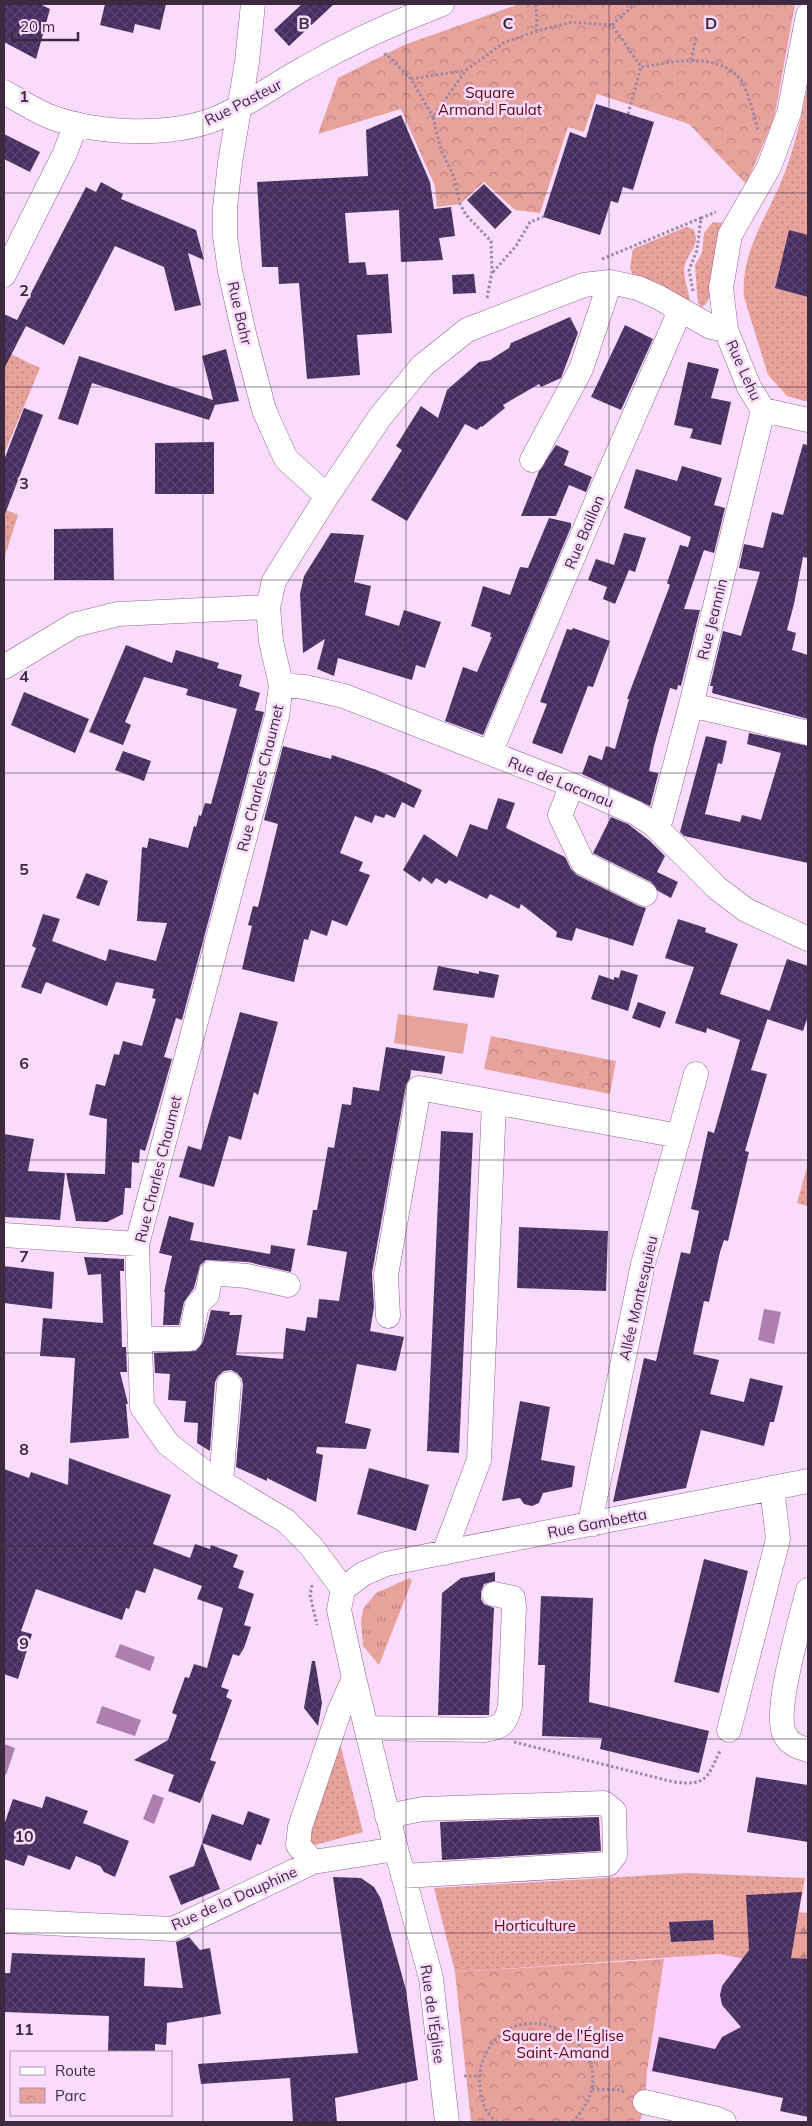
<svg xmlns="http://www.w3.org/2000/svg" width="812" height="2126" viewBox="0 0 812 2126" font-family="Mulish,sans-serif">
	<defs>
		<pattern id="grass-tufts" width="24" height="20" patternUnits="userSpaceOnUse" patternTransform="scale(1.25)"><rect width="24" height="20" fill="#e8a29c"/><path d="M3 7l-1-3M5 7V3M7 7l1-3M15 17l-1-3M17 17v-4M19 17l1-3" fill="none" stroke="#bd8481"/></pattern>
		<pattern id="forest-firs" width="22" height="20" patternUnits="userSpaceOnUse" patternTransform="scale(1.25)"><rect width="22" height="20" fill="#e8a29c"/><path d="M5 1l3.5 6h-7zM16 11l3.5 6h-7z" fill="#bd8481"/></pattern>
		<pattern id="park-crowns" width="20" height="18" patternUnits="userSpaceOnUse" patternTransform="scale(1.25)"><rect width="20" height="18" fill="#e8a29c"/><path d="M2 6a3 3 0 1 1 6 0M12 15a3 3 0 1 1 6 0" fill="none" stroke="#bd8481"/></pattern>
		<pattern id="garden-dots" width="8" height="8" patternUnits="userSpaceOnUse" patternTransform="scale(1.25)"><rect width="8" height="8" fill="#e8a29c"/><path d="M2 2h.1M6 6h.1" fill="none" stroke="#bd8481" stroke-width="1.8" stroke-linecap="round"/></pattern>
		<pattern id="building-cross-hatch" width="8" height="8" patternUnits="userSpaceOnUse" patternTransform="scale(1.25)"><rect width="8" height="8" fill="#472e61"/><path d="M0 0l8 8M0 8l8-8" fill="none" stroke="#5a4470"/></pattern>
	</defs>
	<rect width="100%" height="100%" fill="#f9dbfb"/>
	<path fill="#fbcefd" d="M 720,1954 L 780,1966 L 763,2094 L 647,2071 L 664,1959 Z"/>
	<path fill="url(#grass-tufts)" d="M 410,1578 L 412,1581 L 379,1665 L 363,1646 L 361,1621 L 363,1609 L 376,1593 Z"/>
	<path fill="url(#forest-firs)" d="M 799,1912 L 808,1913 L 808,1994 L 784,1990 Z"/>
	<path fill="url(#park-crowns)" d="M 519,4 L 795,4 L 774,119 L 746,184 L 689,124 L 597,94 L 584,132 L 568,127 L 540,213 L 515,210 L 484,182 L 460,204 L 437,207 L 435,186 L 401,109 L 318,134 L 338,78 L 404,45 Z
		M 491,1036 L 616,1061 L 610,1094 L 484,1069 Z
		M 664,1959 L 647,2071 L 645,2102 L 640,2122 L 471,2122 L 455,1972 Z"/>
	<path fill="url(#garden-dots)" d="M 808,83 L 808,402 L 787,396 L 768,375 L 744,297 C 740,250 770,213 785,172 C 796,143 802,113 808,83 Z
		M 713,222 L 724,223 L 718,236 L 709,298 L 706,304 L 702,307 L 698,304 L 695,265 L 702,253 L 704,233 Z
		M 686,227 L 693,229 C 703,244 685,255 684,269 C 684,281 690,293 690,305 L 634,277 L 630,268 L 633,249 Z
		M 4,351 L 40,368 L 4,454 Z
		M 4,509 L 18,515 L 4,559 Z
		M 808,1163 L 808,1206 L 797,1203 Z
		M 337,1732 L 363,1832 L 308,1847 L 306,1838 Z
		M 688,1873 L 805,1878 L 789,1968 L 720,1954 L 455,1972 L 434,1888 Z"/>
	<path fill="#e8a29c" d="M 398,1014 L 468,1024 L 463,1054 L 394,1043 Z"/>
	<path fill="#ae7eb1" d="M 764,1309 L 781,1312 L 774,1344 L 758,1340 Z
		M 120,1644 L 155,1657 L 150,1671 L 115,1657 Z
		M 102,1706 L 141,1720 L 135,1736 L 96,1723 Z
		M 4,1744 L 15,1748 L 6,1775 L 4,1774 Z
		M 153,1794 L 164,1798 L 154,1824 L 143,1819 Z"/>
	<path fill="url(#building-cross-hatch)" d="M 4,4 L 40,4 L 50,9 L 36,59 L 4,42 Z
		M 105,4 L 166,4 L 160,30 L 135,24 L 133,33 L 100,25 Z
		M 302,4 L 334,4 L 289,46 L 274,30 Z
		M 596,104 L 654,122 L 633,190 L 623,187 L 618,203 L 611,201 L 600,235 L 543,217 L 570,132 L 586,138 Z
		M 401,115 L 430,182 L 434,209 L 451,207 L 455,236 L 439,238 L 443,260 L 401,262 L 399,210 L 345,213 L 349,263 L 365,262 L 367,275 L 388,274 L 392,333 L 357,335 L 360,375 L 307,379 L 299,283 L 279,284 L 278,267 L 262,267 L 257,182 L 368,176 L 366,130 Z
		M 4,134 L 40,152 L 30,172 L 4,159 Z
		M 101,182 L 123,194 L 121,199 L 196,230 L 204,260 L 188,253 L 201,305 L 175,311 L 164,267 L 115,246 L 64,345 L 26,326 L 4,369 L 4,314 L 17,320 L 86,187 L 96,192 Z
		M 484,184 L 512,212 L 495,229 L 467,200 Z
		M 789,230 L 808,235 L 808,297 L 775,288 Z
		M 474,274 L 476,293 L 453,294 L 452,275 Z
		M 570,317 L 578,333 L 561,378 L 541,387 L 539,384 L 503,405 L 505,408 L 482,427 L 481,426 L 477,430 L 465,424 L 407,521 L 371,500 L 402,450 L 396,446 L 421,406 L 438,418 L 447,390 L 479,362 L 490,360 L 509,348 L 511,343 Z
		M 625,325 L 653,339 L 621,410 L 591,397 Z
		M 226,349 L 239,401 L 215,405 L 209,420 L 92,383 L 78,425 L 58,419 L 79,356 L 213,400 L 202,356 Z
		M 688,362 L 719,369 L 711,398 L 731,402 L 721,445 L 690,438 L 693,429 L 674,425 Z
		M 24,408 L 43,415 L 5,514 L 4,460 Z
		M 214,442 L 214,494 L 155,494 L 155,443 Z
		M 803,444 L 808,445 L 808,558 L 803,557 L 794,604 L 787,630 L 796,633 L 792,650 L 808,655 L 808,719 L 712,693 L 713,686 L 710,686 L 723,631 L 741,636 L 760,572 L 739,568 L 744,544 L 763,548 L 772,512 L 783,515 Z
		M 556,445 L 569,451 L 564,465 L 592,477 L 586,492 L 569,485 L 556,516 L 521,516 L 539,471 Z
		M 682,466 L 722,478 L 714,505 L 725,508 L 714,553 L 704,550 L 684,609 L 700,610 L 681,686 L 678,685 L 677,690 L 670,688 L 654,746 L 649,771 L 658,773 L 658,775 L 650,806 L 582,774 L 589,755 L 602,760 L 606,746 L 615,749 L 629,699 L 627,699 L 670,585 L 667,583 L 680,545 L 688,547 L 691,537 L 624,508 L 636,469 L 677,481 Z
		M 549,518 L 571,523 L 571,527 L 483,735 L 445,721 L 463,667 L 477,672 L 492,637 L 490,637 L 491,633 L 471,626 L 483,586 L 510,595 L 520,567 L 528,568 Z
		M 113,528 L 114,580 L 54,580 L 54,529 Z
		M 331,533 L 364,535 L 354,582 L 371,586 L 365,615 L 399,626 L 404,610 L 441,622 L 425,668 L 416,665 L 412,680 L 338,658 L 334,676 L 317,669 L 325,639 L 303,653 L 300,594 L 304,576 Z
		M 624,533 L 646,538 L 635,572 L 629,570 L 615,604 L 603,599 L 607,587 L 588,580 L 596,559 L 614,565 Z
		M 573,628 L 610,641 L 593,687 L 588,686 L 562,754 L 532,743 L 547,704 L 540,702 L 567,629 L 572,630 Z
		M 126,645 L 172,663 L 176,650 L 219,663 L 217,668 L 242,675 L 239,686 L 260,693 L 255,710 L 264,712 L 182,1020 L 176,1018 L 164,1057 L 172,1059 L 158,1108 L 145,1151 L 140,1149 L 139,1163 L 132,1162 L 131,1188 L 125,1188 L 123,1214 L 107,1222 L 76,1221 L 66,1173 L 105,1174 L 107,1119 L 89,1115 L 96,1084 L 105,1086 L 114,1054 L 119,1055 L 123,1041 L 142,1046 L 156,999 L 152,998 L 154,989 L 116,982 L 107,1006 L 46,982 L 41,994 L 21,987 L 36,948 L 32,946 L 43,914 L 60,919 L 52,941 L 106,961 L 109,949 L 156,961 L 167,923 L 137,921 L 142,847 L 147,848 L 149,838 L 188,848 L 194,826 L 196,827 L 199,815 L 201,816 L 205,803 L 211,804 L 237,709 L 186,695 L 188,689 L 144,677 L 125,722 L 131,725 L 123,745 L 89,732 Z
		M 24,692 L 89,719 L 75,753 L 11,725 Z
		M 749,733 L 808,746 L 808,863 L 684,836 L 680,832 L 706,736 L 727,741 L 722,764 L 718,763 L 705,814 L 740,822 L 742,815 L 761,820 L 781,753 L 747,744 Z
		M 283,746 L 331,759 L 332,755 L 377,770 L 422,790 L 414,808 L 402,802 L 395,818 L 386,814 L 384,818 L 375,815 L 372,823 L 355,816 L 340,853 L 363,862 L 359,871 L 370,875 L 347,926 L 332,920 L 327,936 L 311,930 L 308,940 L 304,939 L 294,982 L 242,969 L 252,926 L 248,925 L 253,906 L 258,907 L 278,824 L 264,820 Z
		M 123,751 L 151,761 L 144,781 L 115,770 Z
		M 498,798 L 515,803 L 506,828 L 565,857 L 571,869 L 577,875 L 639,906 L 646,908 L 633,946 L 576,928 L 572,941 L 556,937 L 557,932 L 521,904 L 519,909 L 490,894 L 487,899 L 449,880 L 446,884 L 436,878 L 432,884 L 423,877 L 420,882 L 403,870 L 424,834 L 457,857 L 470,824 L 487,830 Z
		M 611,817 L 628,824 L 650,841 L 665,856 L 657,872 L 678,882 L 671,898 L 658,891 L 651,882 L 593,853 Z
		M 86,873 L 108,881 L 99,906 L 76,898 Z
		M 678,919 L 706,928 L 705,932 L 738,944 L 720,994 L 770,1011 L 751,1070 L 767,1074 L 745,1151 L 749,1152 L 728,1241 L 724,1240 L 720,1252 L 709,1302 L 704,1301 L 693,1354 L 719,1360 L 710,1394 L 744,1402 L 750,1378 L 783,1386 L 774,1422 L 770,1422 L 764,1446 L 701,1430 L 686,1488 L 613,1502 L 644,1358 L 656,1361 L 681,1252 L 690,1254 L 699,1211 L 691,1209 L 708,1131 L 714,1133 L 740,1040 L 707,1028 L 706,1033 L 675,1023 L 694,967 L 665,958 Z
		M 787,959 L 808,966 L 808,1016 L 803,1031 L 767,1019 Z
		M 438,966 L 479,974 L 479,971 L 499,975 L 494,998 L 433,990 Z
		M 621,970 L 638,975 L 628,1011 L 591,999 L 599,975 L 614,980 L 614,977 L 619,978 Z
		M 638,1002 L 666,1012 L 660,1028 L 632,1018 Z
		M 240,1012 L 278,1022 L 258,1095 L 254,1092 L 241,1140 L 229,1136 L 214,1187 L 179,1177 L 188,1146 L 201,1150 Z
		M 386,1047 L 445,1056 L 442,1074 L 411,1070 L 410,1078 L 406,1085 L 372,1273 L 374,1307 L 370,1331 L 404,1337 L 396,1371 L 357,1364 L 345,1423 L 371,1429 L 366,1449 L 317,1447 L 316,1453 L 323,1455 L 316,1502 L 267,1478 L 267,1481 L 236,1467 L 243,1385 L 242,1379 L 237,1373 L 231,1370 L 224,1371 L 218,1376 L 215,1382 L 210,1451 L 197,1443 L 198,1423 L 184,1422 L 186,1401 L 168,1400 L 170,1374 L 155,1373 L 154,1353 L 196,1351 L 203,1342 L 211,1310 L 230,1312 L 229,1315 L 242,1315 L 236,1355 L 283,1359 L 286,1328 L 305,1331 L 307,1317 L 317,1318 L 319,1299 L 339,1301 L 347,1252 L 307,1245 L 313,1210 L 317,1210 L 328,1147 L 334,1148 L 342,1104 L 351,1105 L 353,1087 L 379,1091 Z
		M 441,1131 L 473,1133 L 459,1453 L 427,1451 Z
		M 4,1134 L 34,1139 L 28,1171 L 65,1173 L 60,1220 L 4,1217 Z
		M 169,1216 L 194,1223 L 190,1240 L 270,1254 L 271,1245 L 295,1249 L 291,1272 L 248,1262 L 206,1260 L 200,1265 L 194,1288 L 184,1302 L 179,1325 L 163,1325 L 165,1292 L 164,1292 L 172,1256 L 159,1253 Z
		M 519,1227 L 608,1231 L 606,1291 L 517,1288 Z
		M 84,1257 L 124,1259 L 124,1271 L 120,1271 L 122,1347 L 126,1347 L 127,1372 L 120,1372 L 128,1404 L 126,1404 L 129,1438 L 70,1443 L 75,1358 L 40,1356 L 43,1318 L 103,1323 L 101,1274 L 88,1275 Z
		M 4,1266 L 54,1272 L 52,1309 L 4,1303 Z
		M 520,1401 L 550,1407 L 541,1460 L 575,1466 L 572,1487 L 543,1493 L 539,1503 L 532,1506 L 524,1504 L 520,1498 L 502,1501 Z
		M 69,1458 L 171,1495 L 153,1544 L 190,1558 L 195,1544 L 210,1549 L 211,1545 L 238,1555 L 233,1567 L 244,1571 L 238,1588 L 254,1594 L 244,1625 L 251,1627 L 244,1648 L 239,1656 L 233,1654 L 221,1687 L 229,1690 L 226,1697 L 232,1700 L 210,1760 L 216,1762 L 200,1803 L 168,1791 L 174,1775 L 134,1760 L 168,1740 L 177,1715 L 172,1713 L 185,1677 L 189,1678 L 194,1664 L 207,1668 L 223,1608 L 197,1599 L 202,1586 L 154,1568 L 145,1593 L 136,1590 L 129,1609 L 126,1608 L 122,1620 L 36,1589 L 21,1631 L 32,1634 L 18,1679 L 4,1674 L 4,1469 L 29,1478 L 31,1472 L 68,1485 Z
		M 369,1468 L 429,1485 L 416,1531 L 357,1514 Z
		M 704,1559 L 748,1571 L 719,1693 L 674,1682 Z
		M 495,1572 L 495,1581 L 484,1584 L 481,1592 L 481,1599 L 484,1604 L 494,1608 L 489,1715 L 438,1715 L 442,1593 L 461,1578 Z
		M 541,1596 L 593,1598 L 589,1702 L 709,1731 L 699,1773 L 600,1749 L 602,1738 L 542,1736 L 545,1665 L 538,1665 Z
		M 312,1661 L 315,1661 L 322,1703 L 318,1726 L 304,1708 Z
		M 756,1777 L 808,1785 L 808,1842 L 747,1832 Z
		M 46,1796 L 88,1811 L 83,1823 L 129,1841 L 115,1877 L 104,1872 L 100,1866 L 76,1856 L 70,1870 L 28,1855 L 24,1866 L 4,1859 L 4,1825 L 13,1799 L 42,1808 Z
		M 248,1811 L 270,1819 L 261,1845 L 257,1844 L 251,1861 L 202,1843 L 212,1814 L 243,1825 Z
		M 599,1817 L 601,1851 L 442,1860 L 440,1822 Z
		M 202,1843 L 220,1889 L 181,1905 L 169,1876 L 194,1866 Z
		M 333,1877 L 361,1878 L 374,1887 L 381,1899 L 406,1990 L 418,2080 L 335,2098 L 337,2122 L 293,2122 L 290,2078 L 201,2084 L 198,2064 L 358,2053 Z
		M 802,1892 L 791,1958 L 808,1959 L 808,2117 L 780,2111 L 783,2098 L 652,2071 L 659,2037 L 715,2049 L 722,2037 L 741,2027 L 722,2005 L 720,1995 L 722,1986 L 749,1950 L 746,1895 Z
		M 713,1920 L 714,1940 L 671,1942 L 669,1922 Z
		M 189,1937 L 200,1950 L 210,1948 L 221,2014 L 167,2023 L 166,2045 L 155,2044 L 155,2052 L 108,2052 L 109,2016 L 4,2012 L 4,1973 L 10,1973 L 12,1953 L 145,1958 L 144,1986 L 183,1988 L 176,1942 Z"/>
	<g fill="none" stroke-linecap="round" stroke-linejoin="round">
		<g stroke="#926595" stroke-width="25">
			<path id="minor" d="M 253,4 L 247,62 L 230,163 L 225,208 L 225,236 L 230,271 L 245,338 L 264,410 L 286,459 L 327,496
				M 4,92 C 19,100 35,111 51,117 C 97,134 169,137 215,119 C 247,106 275,84 305,68 C 349,43 395,22 442,4
				M 4,275 L 65,153 L 76,124
				M 726,330 L 749,387 L 763,410
				M 763,410 L 808,420
				M 532,460 L 581,369 L 610,282
				M 4,667 L 74,625 L 118,614 L 268,607
				M 281,685 L 305,687 L 344,696 L 572,785 L 636,813 L 654,825 L 717,888 L 746,910 L 808,939
				M 691,705 L 808,733
				M 490,753 L 596,503 L 680,311
				M 572,785 L 560,815 L 583,863 L 645,894
				M 654,825 L 661,819 L 691,705 L 763,410
				M 4,1235 L 137,1244
				M 388,1316 L 386,1275 L 419,1088 L 679,1136
				M 140,1339 L 190,1339 L 197,1305 L 207,1295 L 211,1273 L 247,1276 L 288,1285
				M 221,1482 L 229,1384
				M 594,1524 L 592,1513 L 643,1264 L 696,1074
				M 444,1553 L 479,1460 L 494,1102
				M 343,1589 L 311,1546 L 286,1521 L 204,1472 L 168,1444 L 142,1407 L 137,1244 L 277,716 L 281,685 L 271,641 L 268,607 L 274,581 L 327,496 L 380,417 L 422,366 L 467,330 L 584,285 L 610,282 L 638,288 L 658,297 L 711,327 L 726,330 L 721,288 L 730,235 L 769,167 L 789,113 L 808,15
				M 808,1590 C 801,1620 774,1708 784,1733 C 789,1744 798,1747 808,1750
				M 366,1728 L 485,1730 C 503,1727 506,1723 510,1706 L 514,1607 L 513,1598 L 494,1594
				M 729,1730 L 778,1539 L 772,1488
				M 387,1816 L 423,1809 L 604,1803 L 614,1811 L 615,1855 L 608,1864 L 403,1876
				M 313,1862 L 298,1845 L 300,1827 L 339,1712 L 354,1678
				M 4,1921 L 173,1929 L 313,1862 L 396,1849
				M 645,2102 L 717,2119 L 724,2122
				M 447,2122 L 431,1978 L 396,1849 L 354,1678 L 339,1610 L 343,1589 L 363,1574 L 386,1564 L 808,1481"/>
		</g>
		<path stroke="#a088a2" stroke-width="3" stroke-dasharray="2.5 2.5" stroke-linecap="butt" d="M 536,4 L 537,31 L 572,22 L 612,25 L 641,67 C 673,62 716,51 740,79 C 747,87 755,119 758,130
			M 612,25 L 635,4
			M 384,55 L 386,54 L 411,79 L 433,117
			M 691,60 L 696,38
			M 411,79 L 466,70
			M 628,114 L 641,67
			M 602,259 L 701,218
			M 493,272 L 516,246 L 530,222 L 543,217
			M 693,291 L 689,270 L 697,250 L 701,218 L 716,212
			M 487,298 L 492,272 L 491,241 L 466,215 L 460,204 L 454,177 L 441,150 L 433,117 L 466,70 L 505,42 L 537,31
			M 312,1585 L 310,1595 L 317,1625
			M 514,1742 L 674,1782 C 707,1786 707,1778 720,1751
			M 464,2076 L 478,2076
			M 592,2089 L 619,2090 L 626,2093
			M 497,2122 C 493,2118 487,2113 485,2108 C 479,2094 478,2077 482,2063 C 513,1974 643,2053 572,2122"/>
		<use href="#minor" stroke="#fff" stroke-width="24"/>
	</g>
	<path fill="none" stroke="#3d2a3f" stroke-width="1" stroke-opacity="0.55" d="M 203,4 L 203,2122M 406,4 L 406,2122M 609,4 L 609,2122M 4,193 L 808,193M 4,387 L 808,387M 4,580 L 808,580M 4,773 L 808,773M 4,966 L 808,966M 4,1160 L 808,1160M 4,1353 L 808,1353M 4,1546 L 808,1546M 4,1739 L 808,1739M 4,1933 L 808,1933"/>
	<g text-anchor="middle" dominant-baseline="central" stroke-width="5" stroke-linejoin="round" paint-order="stroke">
		<g font-size="15" fill="#61030c" stroke="#f9dbfb">
			<text x="490" y="92">Square<tspan x="490" dy="17">Armand Faulat</tspan></text>
			<text x="535" y="1925">Horticulture</text>
			<text x="563" y="2035">Square de l'Église<tspan x="563" dy="17">Saint-Amand</tspan></text>
		</g>
		<g font-size="15" fill="#3d2a3f" stroke="#f9dbfb">
			<text transform="translate(243 102) rotate(-27)">Rue Pasteur</text>
			<text transform="translate(240 313) rotate(77)">Rue Bahr</text>
			<text transform="translate(744 370) rotate(66)">Rue Lehu</text>
			<text transform="translate(584 532) rotate(-67)">Rue Baillon</text>
			<text transform="translate(712 619) rotate(-76)">Rue Jeannin</text>
			<text transform="translate(260 778) rotate(-76)">Rue Charles Chaumet</text>
			<text transform="translate(561 782) rotate(22)">Rue de Lacanau</text>
			<text transform="translate(158 1169) rotate(-76)">Rue Charles Chaumet</text>
			<text transform="translate(638 1298) rotate(-77)">Allée Montesquieu</text>
			<text transform="translate(597 1523) rotate(-11)">Rue Gambetta</text>
			<text transform="translate(234 1898) rotate(-24)">Rue de la Dauphine</text>
			<text transform="translate(433 2014) rotate(82)">Rue de l'Église</text>
		</g>
	</g>
	<g font-size="16" text-anchor="middle" font-weight="bold" fill="#3d2a3f" stroke="#f9dbfb" stroke-width="5" stroke-linejoin="round" paint-order="stroke">
		<text x="304" y="29">B</text>
		<text x="508" y="29">C</text>
		<text x="711" y="29">D</text>
		<text x="24" y="102">1</text>
		<text x="24" y="296">2</text>
		<text x="24" y="489">3</text>
		<text x="24" y="682">4</text>
		<text x="24" y="875">5</text>
		<text x="24" y="1069">6</text>
		<text x="24" y="1262">7</text>
		<text x="24" y="1455">8</text>
		<text x="24" y="1649">9</text>
		<text x="24" y="1842">10</text>
		<text x="24" y="2035">11</text>
	</g>
	<rect width="812" height="2126" fill="none" stroke="#3d2a3f" stroke-width="10"/>
	<rect x="10" y="2051" width="162" height="65" fill="#f9dbfb" stroke="#ae94b0"/>
	<rect x="20" y="2067" width="25" height="8" fill="#ffffff" stroke="#ae94b0"/>
	<text x="55" y="2076" font-size="15" fill="#3d2a3f">Route</text>
	<rect x="20" y="2088" width="25" height="15" fill="url(#park-crowns)" stroke="#ae94b0"/>
	<text x="55" y="2101" font-size="15" fill="#3d2a3f">Parc</text>
	<path d="M12 32v8h66v-8" fill="none" stroke="#3d2a3f" stroke-width="2.5"/>
	<text x="20" y="32" font-size="15" fill="#3d2a3f" stroke="#f9dbfb" stroke-width="4" paint-order="stroke">20 m</text>
</svg>
